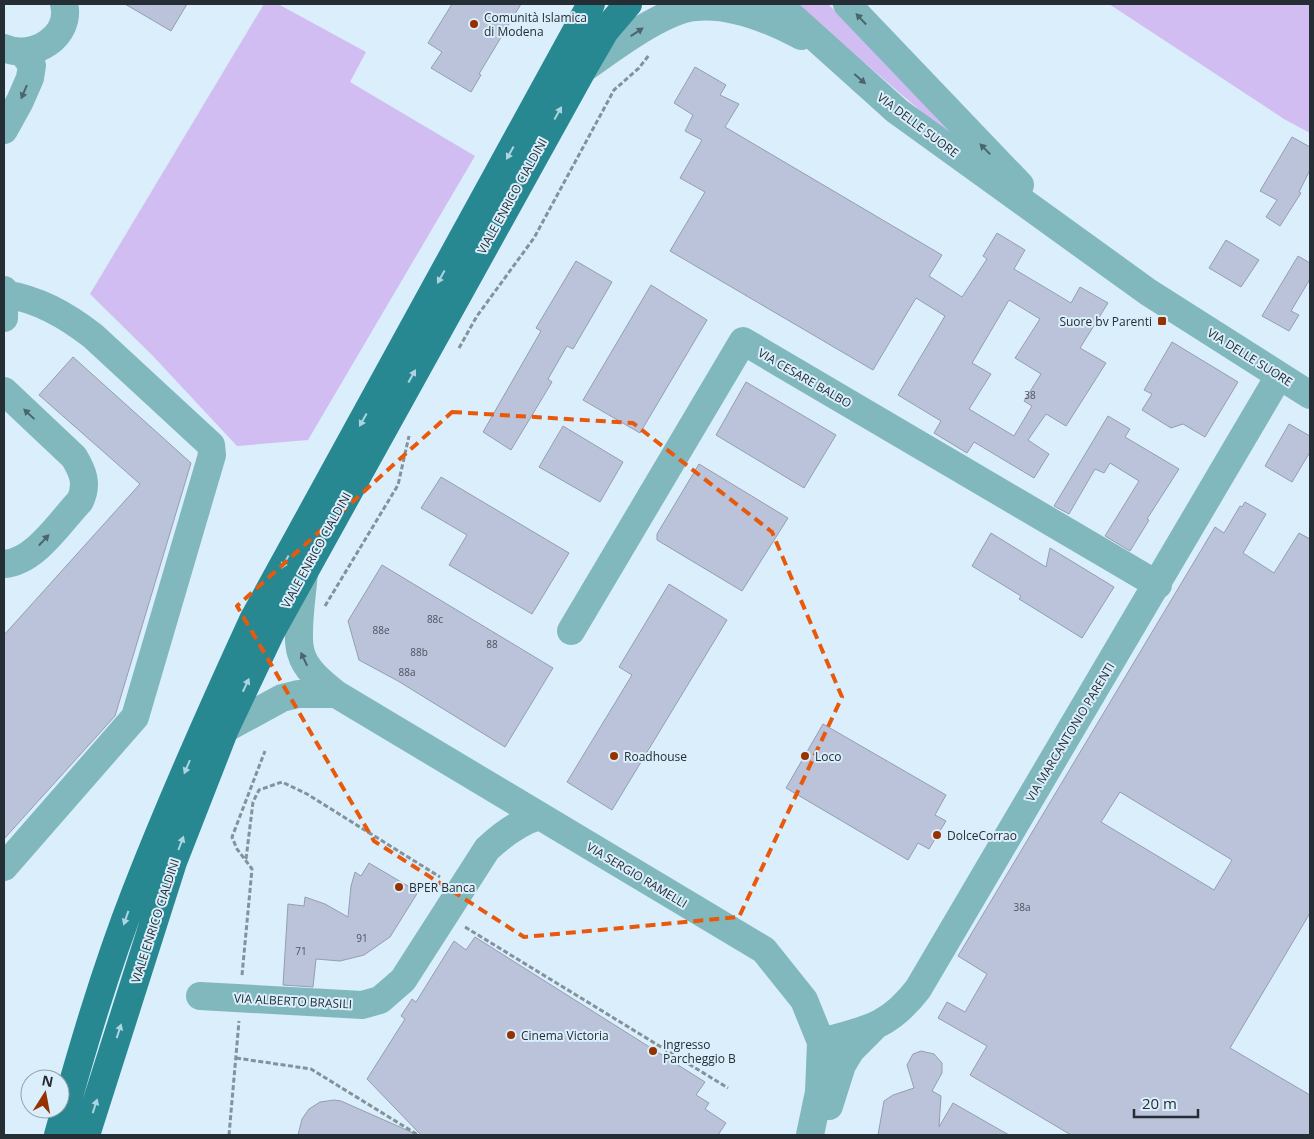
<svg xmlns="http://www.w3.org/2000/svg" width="1314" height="1139" viewBox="0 0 1314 1139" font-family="'Open Sans',sans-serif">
	<rect width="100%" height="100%" fill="#daeefb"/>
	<path fill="#d1bdf2" d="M 264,4 L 278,4 L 366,52 L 350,82 L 475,156 L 308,440 L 237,446 L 152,355 L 90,294 Z
		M 796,4 L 828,4 L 963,138 L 958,143 Z
		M 1109,4 L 1310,4 L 1310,133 L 1284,119 Z"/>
	<path fill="#bac3da" stroke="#959db4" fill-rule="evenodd" d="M 125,4 L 187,4 L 171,31 Z
		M 452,4 L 521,4 L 479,74 L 481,75 L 471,92 L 431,68 L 442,52 L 428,43 Z
		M 695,67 L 726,85 L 720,95 L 739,104 L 725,127 L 942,255 L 929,276 L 962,297 L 987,259 L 983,256 L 997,233 L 1025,250 L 1014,269 L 1071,303 L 1080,287 L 1108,303 L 1080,348 L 1106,363 L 1066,426 L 1046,414 L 1028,440 L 1049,454 L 1034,478 L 974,442 L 967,453 L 934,433 L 941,421 L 898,395 L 945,316 L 916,298 L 873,370 L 670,251 L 705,192 L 680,178 L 702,140 L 685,131 L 693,115 L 674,103 ZM 1009,300 L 1040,319 L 1015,358 L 1041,374 L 1024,401 L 1032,406 L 1014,436 L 969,409 L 991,374 L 972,363 Z
		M 1292,137 L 1310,147 L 1310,170 L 1299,192 L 1301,193 L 1280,226 L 1266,217 L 1277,200 L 1260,191 Z
		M 1226,240 L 1259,260 L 1241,287 L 1209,268 Z
		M 1298,256 L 1310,263 L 1310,279 L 1291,311 L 1299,315 L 1289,331 L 1262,316 Z
		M 576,261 L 612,282 L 573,349 L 567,346 L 548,379 L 552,382 L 511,450 L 483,432 L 541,331 L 536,328 Z
		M 651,285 L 707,320 L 640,433 L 583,400 Z
		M 1172,342 L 1238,382 L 1205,437 L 1183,424 L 1171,428 L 1142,410 L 1152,394 L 1144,390 Z
		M 73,357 L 191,463 L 115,716 L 4,839 L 4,635 L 140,484 L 39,395 Z
		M 746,382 L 836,435 L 804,488 L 716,435 Z
		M 1108,416 L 1130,429 L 1125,437 L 1179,469 L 1147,519 L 1149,520 L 1130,551 L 1105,536 L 1139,481 L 1110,463 L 1104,473 L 1095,469 L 1069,514 L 1054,506 Z
		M 1289,424 L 1310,436 L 1310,452 L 1292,482 L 1265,466 Z
		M 563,426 L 623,462 L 600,502 L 539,467 Z
		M 699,464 L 788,518 L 742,591 L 657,540 L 657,534 Z
		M 441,477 L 569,553 L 532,614 L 449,565 L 467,535 L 421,508 Z
		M 1245,502 L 1266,514 L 1243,553 L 1274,573 L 1299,533 L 1310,539 L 1310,913 L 1230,1048 L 1310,1095 L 1310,1135 L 1071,1135 L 970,1075 L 987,1046 L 938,1018 L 947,1002 L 965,1012 L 987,974 L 958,956 L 1215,527 L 1224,533 L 1240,506 L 1242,507 ZM 1120,792 L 1232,860 L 1214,890 L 1101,822 Z
		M 991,533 L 1046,567 L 1050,548 L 1114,587 L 1082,638 L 1019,599 L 1021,596 L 972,566 Z
		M 382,565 L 553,668 L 505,747 L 398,681 L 359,660 L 348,621 Z
		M 669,584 L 727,620 L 612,810 L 567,782 L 632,675 L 619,667 Z
		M 823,724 L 946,795 L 935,815 L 946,821 L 929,849 L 918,843 L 908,860 L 786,788 Z
		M 369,863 L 418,892 L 390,937 L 364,955 L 340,961 L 316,959 L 313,987 L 283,985 L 288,904 L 304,906 L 305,897 L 325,904 L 348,917 L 351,886 L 355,872 L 361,876 Z
		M 475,937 L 705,1082 L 696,1095 L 709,1103 L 705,1109 L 726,1123 L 718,1135 L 421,1135 L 367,1079 L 405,1019 L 401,1016 L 412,999 L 416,1002 L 454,941 L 466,950 Z
		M 921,1051 L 934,1054 L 942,1063 L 942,1073 L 932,1091 L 941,1096 L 939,1127 L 953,1103 L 1009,1135 L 878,1135 L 884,1101 L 893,1095 L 914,1088 L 907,1065 L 913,1054 Z
		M 334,1100 L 341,1101 L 418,1135 L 298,1135 L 302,1119 L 309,1109 L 320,1102 Z"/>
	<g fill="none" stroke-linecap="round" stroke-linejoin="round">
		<path stroke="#83929b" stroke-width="3" stroke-dasharray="5 2.5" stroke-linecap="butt" d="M 459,348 L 477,316 L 534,238 L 614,90 L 639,68 L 649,55
			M 325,606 L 398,485 L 409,436
			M 246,859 L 253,802 L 259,790 L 282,782 L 307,794 L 440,877
			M 465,927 L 728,1088
			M 242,975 L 252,869 L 237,849 L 232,837 L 265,751
			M 236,1058 L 311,1069 L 418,1135
			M 229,1135 L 239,1021"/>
		<path stroke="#81b8be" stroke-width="28" d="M 778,4 L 897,111 L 1148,292 L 1310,395
			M 847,4 L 1020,185
			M 4,48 C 33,61 72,36 64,4
			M 583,69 C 611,50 662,10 695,7 C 730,3 771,20 801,36
			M 4,130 L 20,101 L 30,78 L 32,65 L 23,53
			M 4,290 L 4,318
			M 4,391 L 74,457 C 83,472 88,484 80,501 C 60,522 35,562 4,564
			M 304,571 C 303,591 295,635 301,653 C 306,671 323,683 336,694 L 764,950 L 804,1000 L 821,1042 L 819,1092 L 810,1135
			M 571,631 L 743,341 L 1158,585
			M 225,729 L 282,698 L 298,694 L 336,694
			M 4,867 L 135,717 L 212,455 L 211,445 L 93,336 C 66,315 38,299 4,294
			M 200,996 L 362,1005 L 380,1000 L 403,980 L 487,849 C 502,835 519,822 539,816
			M 821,1042 C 865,1030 888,1028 918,989 L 1279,376
			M 829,1106 L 842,1065 L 851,1050 L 873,1028"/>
		<path stroke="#278891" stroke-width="28" d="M 58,1135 C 81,1053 105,970 136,891 C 172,799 212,709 253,620 L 591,4
			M 86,1135 L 173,862 L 225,729 L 271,632 L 583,69 L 605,31 L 628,4"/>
	</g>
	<defs><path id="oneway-solid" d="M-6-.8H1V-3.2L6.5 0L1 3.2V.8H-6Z" transform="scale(1.25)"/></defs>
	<g fill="#4a656b">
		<use href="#oneway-solid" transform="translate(861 19) rotate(-133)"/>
		<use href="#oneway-solid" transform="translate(637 32) rotate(-33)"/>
		<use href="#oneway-solid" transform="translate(860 79) rotate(41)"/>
		<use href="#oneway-solid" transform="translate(24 92) rotate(113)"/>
		<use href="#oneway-solid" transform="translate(985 149) rotate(-134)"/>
		<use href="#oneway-solid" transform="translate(29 414) rotate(-137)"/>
		<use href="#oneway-solid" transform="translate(44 540) rotate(-47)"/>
		<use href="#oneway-solid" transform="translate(304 659) rotate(-115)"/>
	</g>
	<g fill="#add4e0">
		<use href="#oneway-solid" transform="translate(558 113) rotate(-61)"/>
		<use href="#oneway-solid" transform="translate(510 153) rotate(119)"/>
		<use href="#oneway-solid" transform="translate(441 277) rotate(119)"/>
		<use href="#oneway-solid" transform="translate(412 376) rotate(-61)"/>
		<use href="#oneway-solid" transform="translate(363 420) rotate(119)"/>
		<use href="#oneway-solid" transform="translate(285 562) rotate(119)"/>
		<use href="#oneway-solid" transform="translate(246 685) rotate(-65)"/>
		<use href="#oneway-solid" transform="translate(187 767) rotate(113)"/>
		<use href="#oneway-solid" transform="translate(181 843) rotate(-69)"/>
		<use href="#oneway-solid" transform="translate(126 918) rotate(109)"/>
		<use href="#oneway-solid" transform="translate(119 1031) rotate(-72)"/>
		<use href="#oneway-solid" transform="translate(95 1106) rotate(-72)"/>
	</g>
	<path fill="none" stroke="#e8590c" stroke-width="4" stroke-dasharray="10 6" stroke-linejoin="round" d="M 452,412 L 633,423 L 772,532 L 842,697 L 739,917 L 524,937 L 374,841 L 237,606 Z"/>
	<g fill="#963100" stroke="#daeefb" stroke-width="2">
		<circle cx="474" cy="24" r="5"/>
		<rect x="1157" y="316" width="10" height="10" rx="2.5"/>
		<circle cx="614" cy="756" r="5"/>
		<circle cx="805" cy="756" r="5"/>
		<circle cx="937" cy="835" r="5"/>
		<circle cx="399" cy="887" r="5"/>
		<circle cx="511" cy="1035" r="5"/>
		<circle cx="653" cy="1051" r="5"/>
	</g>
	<g text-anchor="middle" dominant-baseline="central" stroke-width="4" stroke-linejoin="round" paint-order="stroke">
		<g font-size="10" fill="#4a535e">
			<text x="1030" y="395">38</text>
			<text x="435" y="619">88c</text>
			<text x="381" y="630">88e</text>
			<text x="492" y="644">88</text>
			<text x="419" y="652">88b</text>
			<text x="407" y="672">88a</text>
			<text x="1022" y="907">38a</text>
			<text x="362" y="938">91</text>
			<text x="301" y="951">71</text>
		</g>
		<g font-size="12" fill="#252e34" stroke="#daeefb" text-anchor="start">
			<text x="484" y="17">Comunità Islamica<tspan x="484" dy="14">di Modena</tspan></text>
			<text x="1152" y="321" text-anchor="end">Suore bv Parenti</text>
			<text x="624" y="756">Roadhouse</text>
			<text x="815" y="756">Loco</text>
			<text x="947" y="835">DolceCorrao</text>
			<text x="409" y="887">BPER Banca</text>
			<text x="521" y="1035">Cinema Victoria</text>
			<text x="663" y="1044">Ingresso<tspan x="663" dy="14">Parcheggio B</tspan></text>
		</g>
		<g font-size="12" fill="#252e34" stroke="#daeefb">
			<text transform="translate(918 125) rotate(37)">VIA DELLE SUORE</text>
			<text transform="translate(512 196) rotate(-61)">VIALE ENRICO CIALDINI</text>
			<text transform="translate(1250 357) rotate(32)">VIA DELLE SUORE</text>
			<text transform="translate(805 378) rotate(30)">VIA CESARE BALBO</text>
			<text transform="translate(316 550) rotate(-61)">VIALE ENRICO CIALDINI</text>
			<text transform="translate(1070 732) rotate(-59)">VIA MARCANTONIO PARENTI</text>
			<text transform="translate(637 875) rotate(31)">VIA SERGIO RAMELLI</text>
			<text transform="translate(155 921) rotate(-72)">VIALE ENRICO CIALDINI</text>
			<text transform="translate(293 1001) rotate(3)">VIA ALBERTO BRASILI</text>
		</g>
	</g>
	<rect width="1314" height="1139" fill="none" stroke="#252e34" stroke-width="10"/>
	<g transform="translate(45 1094) rotate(11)"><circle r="24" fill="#daeefb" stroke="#92a1ab"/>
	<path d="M0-4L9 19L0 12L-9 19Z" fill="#963100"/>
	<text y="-8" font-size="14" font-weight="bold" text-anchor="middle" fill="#252e34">N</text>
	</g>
	<path d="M1134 1109v8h64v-8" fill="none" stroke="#252e34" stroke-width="2.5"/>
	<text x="1142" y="1109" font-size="15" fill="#252e34" stroke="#daeefb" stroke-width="4" paint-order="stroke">20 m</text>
</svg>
